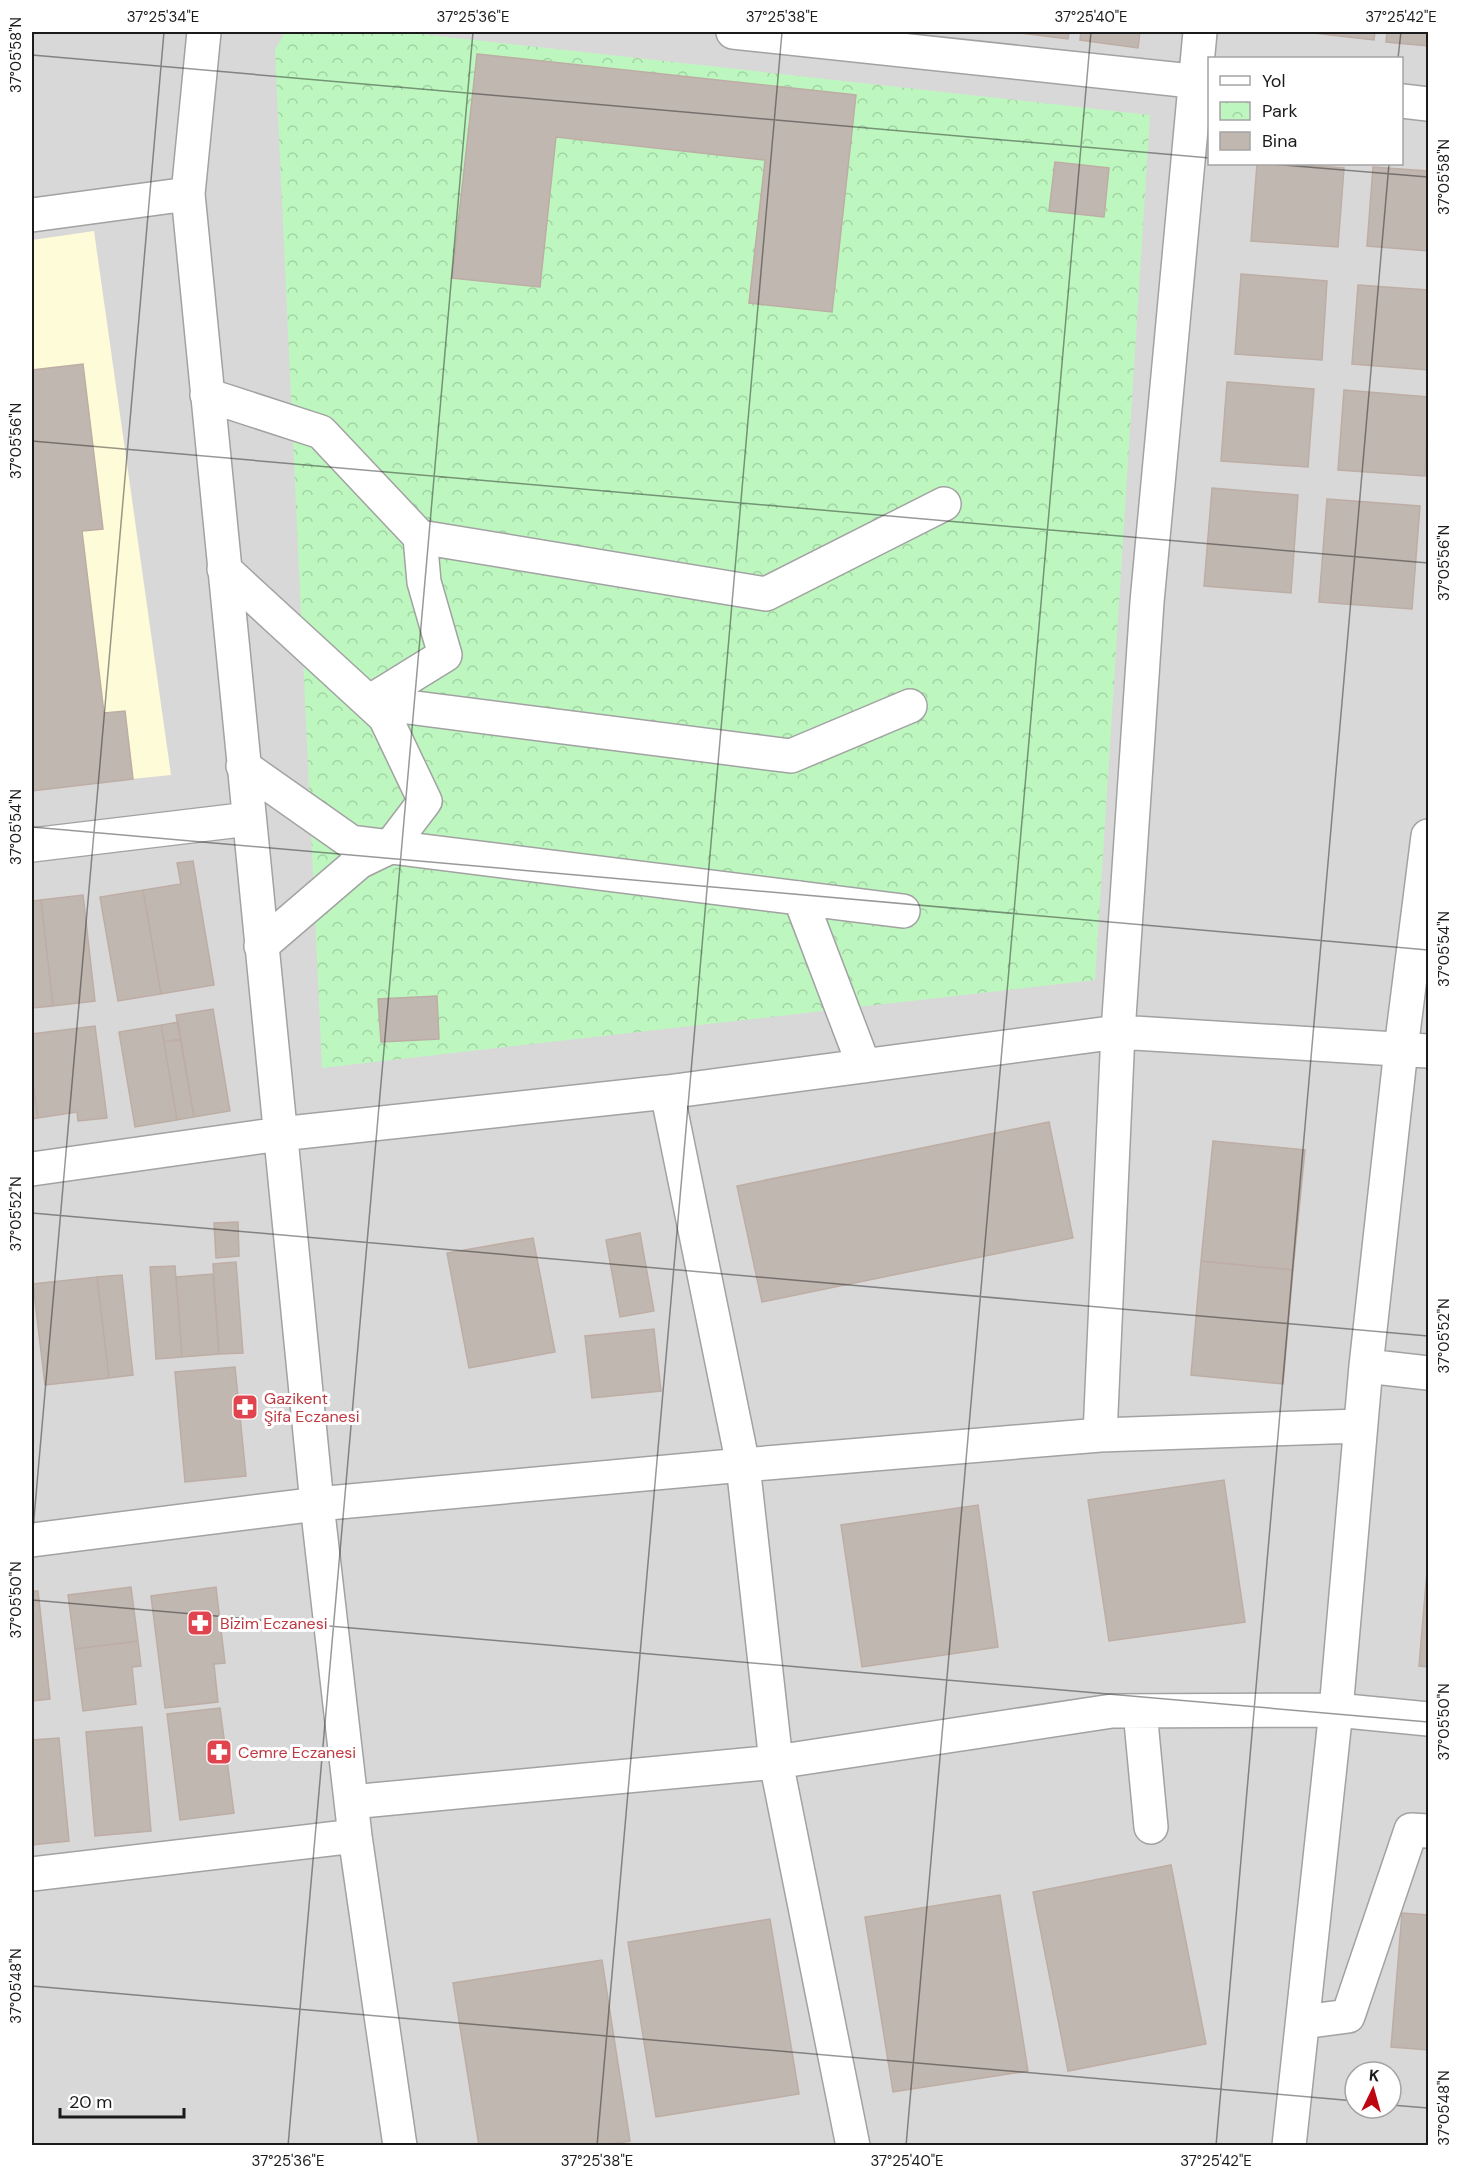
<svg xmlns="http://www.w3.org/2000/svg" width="1460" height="2177" viewBox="0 0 1460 2177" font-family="'DM Sans',sans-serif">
	<defs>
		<pattern id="park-crowns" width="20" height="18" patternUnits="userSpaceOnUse" patternTransform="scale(1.5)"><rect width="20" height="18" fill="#bdf7bf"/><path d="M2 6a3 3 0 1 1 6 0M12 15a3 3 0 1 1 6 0" fill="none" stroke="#a2d3a4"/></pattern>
	</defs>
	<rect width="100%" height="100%" fill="#ece8e1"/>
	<path fill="#d9d8d8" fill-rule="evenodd" d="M 32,32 L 1428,32 L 1428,2145 L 32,2145 ZM 1210,58 L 1402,58 L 1402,164 L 1210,164 ZM 1355,2072 L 1391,2072 L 1391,2108 L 1355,2108 Z"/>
	<path fill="#fefbd9" d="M 94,231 L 171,775 L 32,789 L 32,240 Z"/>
	<path fill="url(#park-crowns)" d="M 285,32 L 403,32 L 1150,115 L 1095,980 L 322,1068 L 275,50 Z"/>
	<path fill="#c1b7b1" stroke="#bdada4" stroke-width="1.5" d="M 1013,32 L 1069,32 L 1068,39 Z
		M 1081,32 L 1140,32 L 1138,48 L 1080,40 Z
		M 1314,32 L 1375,32 L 1374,40 L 1314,33 Z
		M 1387,32 L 1428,32 L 1428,46 L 1386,42 Z
		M 477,54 L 856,95 L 832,312 L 749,303 L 765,160 L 556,137 L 540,287 L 452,278 Z
		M 1055,162 L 1109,168 L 1104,217 L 1049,211 Z
		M 1257,164 L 1287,164 L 1344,168 L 1338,247 L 1251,241 Z
		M 1373,167 L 1428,171 L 1428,251 L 1367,246 Z
		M 1241,274 L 1327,281 L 1322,360 L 1235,354 Z
		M 1358,285 L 1428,290 L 1428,370 L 1352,364 Z
		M 83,364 L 103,529 L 82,531 L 104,713 L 125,711 L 133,779 L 32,791 L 32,370 Z
		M 1227,382 L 1314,389 L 1308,467 L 1221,461 Z
		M 1344,390 L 1428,397 L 1425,476 L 1338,470 Z
		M 1212,488 L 1298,495 L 1291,593 L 1204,586 Z
		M 1327,499 L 1420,506 L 1412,609 L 1319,602 Z
		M 193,861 L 214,985 L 161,994 L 143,890 L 181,884 L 177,863 Z
		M 143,890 L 161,994 L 118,1001 L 100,897 Z
		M 83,895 L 95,1001 L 53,1006 L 41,900 Z
		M 41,900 L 53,1006 L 32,1008 L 32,901 Z
		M 437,996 L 439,1039 L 381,1042 L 378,999 Z
		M 213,1009 L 230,1111 L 194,1117 L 176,1015 Z
		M 178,1022 L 181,1039 L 164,1042 L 161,1025 Z
		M 161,1025 L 177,1120 L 135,1127 L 119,1032 Z
		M 95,1026 L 107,1118 L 78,1121 L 77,1112 L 38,1118 L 32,1073 L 32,1034 Z
		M 181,1039 L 194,1117 L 177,1120 L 164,1042 Z
		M 32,1073 L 38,1118 L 32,1119 Z
		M 1049,1122 L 1073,1238 L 762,1302 L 737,1186 Z
		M 1213,1141 L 1305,1150 L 1293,1270 L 1201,1261 Z
		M 238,1222 L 239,1256 L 216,1258 L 214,1223 Z
		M 640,1233 L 654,1311 L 620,1317 L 606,1240 Z
		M 533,1238 L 555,1352 L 469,1368 L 447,1253 Z
		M 1201,1261 L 1293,1270 L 1283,1384 L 1191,1375 Z
		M 236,1262 L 243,1353 L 219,1354 L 213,1264 Z
		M 175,1266 L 182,1357 L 156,1359 L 150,1267 Z
		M 213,1274 L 219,1354 L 182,1357 L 176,1277 Z
		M 122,1275 L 133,1375 L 109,1378 L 97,1277 Z
		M 97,1277 L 109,1378 L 45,1385 L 33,1284 Z
		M 654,1329 L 661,1391 L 592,1398 L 585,1336 Z
		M 235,1367 L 246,1476 L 185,1482 L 175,1372 Z
		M 1224,1480 L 1245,1622 L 1109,1641 L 1088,1500 Z
		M 978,1505 L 998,1647 L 862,1667 L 841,1525 Z
		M 1427,1571 L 1428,1571 L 1428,1667 L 1419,1666 Z
		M 131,1587 L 138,1641 L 75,1649 L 68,1595 Z
		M 216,1587 L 225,1663 L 214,1664 L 218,1702 L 165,1708 L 151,1596 Z
		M 32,1591 L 38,1591 L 50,1699 L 32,1701 Z
		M 138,1641 L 141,1666 L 132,1667 L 136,1704 L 83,1711 L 75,1649 Z
		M 220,1708 L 234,1813 L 180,1820 L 167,1714 Z
		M 142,1727 L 151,1831 L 95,1836 L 86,1732 Z
		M 59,1738 L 69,1841 L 32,1845 L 32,1740 Z
		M 1171,1865 L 1206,2044 L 1068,2071 L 1033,1892 Z
		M 1000,1895 L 1028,2071 L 893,2092 L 865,1917 Z
		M 1402,1913 L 1428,1915 L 1428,2050 L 1391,2047 Z
		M 770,1919 L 799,2094 L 656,2117 L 628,1942 Z
		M 602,1960 L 630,2141 L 598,2146 L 479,2146 L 453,1983 Z"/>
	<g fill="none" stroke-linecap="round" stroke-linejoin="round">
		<g stroke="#a2a2a2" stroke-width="36">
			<path id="minor" d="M 204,32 L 188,194 L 317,1504 L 355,1836 L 400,2146
				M 733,32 L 1210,83
				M 1402,101 L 1428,104
				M 32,215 L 188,194
				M 207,395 L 321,432 L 420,537 L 766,594 L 944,504
				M 224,569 L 385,717 L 425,801 L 390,847 L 359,862 L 261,946
				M 369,702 L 791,756 L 910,706
				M 369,702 L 445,655 L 424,582 L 420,537
				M 243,766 L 351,842 L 903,911
				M 32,845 L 249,819
				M 800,898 L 864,1066
				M 667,1092 L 743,1465 L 776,1762 L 853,2146
				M 32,1169 L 280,1134 L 667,1092 L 1118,1032 L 1428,1051
				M 1366,1366 L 1428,1373
				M 1100,1435 L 1118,1032 L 1147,602 L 1200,32
				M 32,1540 L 317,1504 L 743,1465 L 1100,1435 L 1359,1426
				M 1140,1711 L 1151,1827
				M 351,1802 L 776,1762 L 1112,1711 L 1336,1710 L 1428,1719
				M 32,1874 L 355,1836
				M 1303,2022 L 1348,2016 L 1411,1830 L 1428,1831
				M 1289,2146 L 1336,1710 L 1366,1366 L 1401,1049 L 1428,836"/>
		</g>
		<use href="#minor" stroke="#fff" stroke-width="33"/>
	</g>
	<path fill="none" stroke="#1b1b1b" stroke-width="1.5" stroke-opacity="0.45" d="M 32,55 L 1210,158M 1398,58 L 1401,32M 1271,164 L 1428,177M 32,441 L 1428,563M 32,827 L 1428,950M 32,1213 L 1428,1336M 32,1541 L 164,32M 32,1600 L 1428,1722M 32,1986 L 1355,2101M 1391,2105 L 1428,2108M 288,2146 L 473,32M 597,2146 L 782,32M 906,2146 L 1091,32M 1216,2146 L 1389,164"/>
	<defs>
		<g id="pharmacy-square" transform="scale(1.35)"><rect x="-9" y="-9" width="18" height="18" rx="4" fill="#e0444e" stroke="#fff"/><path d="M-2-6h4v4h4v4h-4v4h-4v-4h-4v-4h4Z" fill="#fff"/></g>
	</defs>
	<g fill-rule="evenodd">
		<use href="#pharmacy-square" x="245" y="1407"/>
		<use href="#pharmacy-square" x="200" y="1623"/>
		<use href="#pharmacy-square" x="219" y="1752"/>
	</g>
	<g text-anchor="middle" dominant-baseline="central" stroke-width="6" stroke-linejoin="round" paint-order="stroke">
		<g font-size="16" fill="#be3a42" stroke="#fff" text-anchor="start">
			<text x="264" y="1398">Gazikent<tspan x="264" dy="18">Şifa Eczanesi</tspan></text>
			<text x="220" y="1623">Bizim Eczanesi</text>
			<text x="238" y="1752">Cemre Eczanesi</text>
		</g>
	</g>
	<rect width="1460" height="2177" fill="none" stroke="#ffffff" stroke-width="66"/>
	<rect x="1208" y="57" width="195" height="108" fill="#ffffff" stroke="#a4a4a4" stroke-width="1.5"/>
	<rect x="1220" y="76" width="30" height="9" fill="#ffffff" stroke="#a4a4a4" stroke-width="1.5"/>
	<text x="1262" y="87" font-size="18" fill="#1b1b1b">Yol</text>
	<rect x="1220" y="102" width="30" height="18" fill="url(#park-crowns)" stroke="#a4a4a4" stroke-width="1.5"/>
	<text x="1262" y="117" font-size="18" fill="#1b1b1b">Park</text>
	<rect x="1220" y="132" width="30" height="18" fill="#c1b7b1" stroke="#a4a4a4" stroke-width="1.5"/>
	<text x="1262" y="147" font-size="18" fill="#1b1b1b">Bina</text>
	<g transform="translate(1373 2090) rotate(5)"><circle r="28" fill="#ffffff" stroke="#a4a4a4" stroke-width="1.5"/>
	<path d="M0-4.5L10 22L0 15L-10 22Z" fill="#bf0712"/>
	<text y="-9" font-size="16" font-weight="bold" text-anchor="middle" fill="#1b1b1b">K</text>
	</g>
	<path d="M60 2108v9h124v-9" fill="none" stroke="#1b1b1b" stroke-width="3"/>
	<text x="69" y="2108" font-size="18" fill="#1b1b1b" stroke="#ffffff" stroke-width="4.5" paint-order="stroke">20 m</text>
	<rect x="33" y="33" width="1394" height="2111" fill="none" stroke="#1b1b1b" stroke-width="2"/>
	<g font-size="15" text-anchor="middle" fill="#1b1b1b">
		<text x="163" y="22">37°25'34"E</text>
		<text x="473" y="22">37°25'36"E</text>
		<text x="782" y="22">37°25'38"E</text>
		<text x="1091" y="22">37°25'40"E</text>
		<text x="1401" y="22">37°25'42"E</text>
		<text transform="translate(16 55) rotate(-90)" y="5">37°05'58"N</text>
		<text transform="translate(1444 177) rotate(-90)" y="5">37°05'58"N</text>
		<text transform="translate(16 441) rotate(-90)" y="5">37°05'56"N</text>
		<text transform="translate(1444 563) rotate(-90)" y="5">37°05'56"N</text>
		<text transform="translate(16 827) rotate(-90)" y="5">37°05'54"N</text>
		<text transform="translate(1444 949) rotate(-90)" y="5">37°05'54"N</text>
		<text transform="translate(16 1214) rotate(-90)" y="5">37°05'52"N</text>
		<text transform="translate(1444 1336) rotate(-90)" y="5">37°05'52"N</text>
		<text transform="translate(16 1600) rotate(-90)" y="5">37°05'50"N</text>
		<text transform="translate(1444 1722) rotate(-90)" y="5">37°05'50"N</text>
		<text transform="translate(16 1986) rotate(-90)" y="5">37°05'48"N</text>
		<text transform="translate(1444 2108) rotate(-90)" y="5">37°05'48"N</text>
		<text x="288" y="2166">37°25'36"E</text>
		<text x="597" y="2166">37°25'38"E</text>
		<text x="907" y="2166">37°25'40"E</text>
		<text x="1216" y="2166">37°25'42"E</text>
	</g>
</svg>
